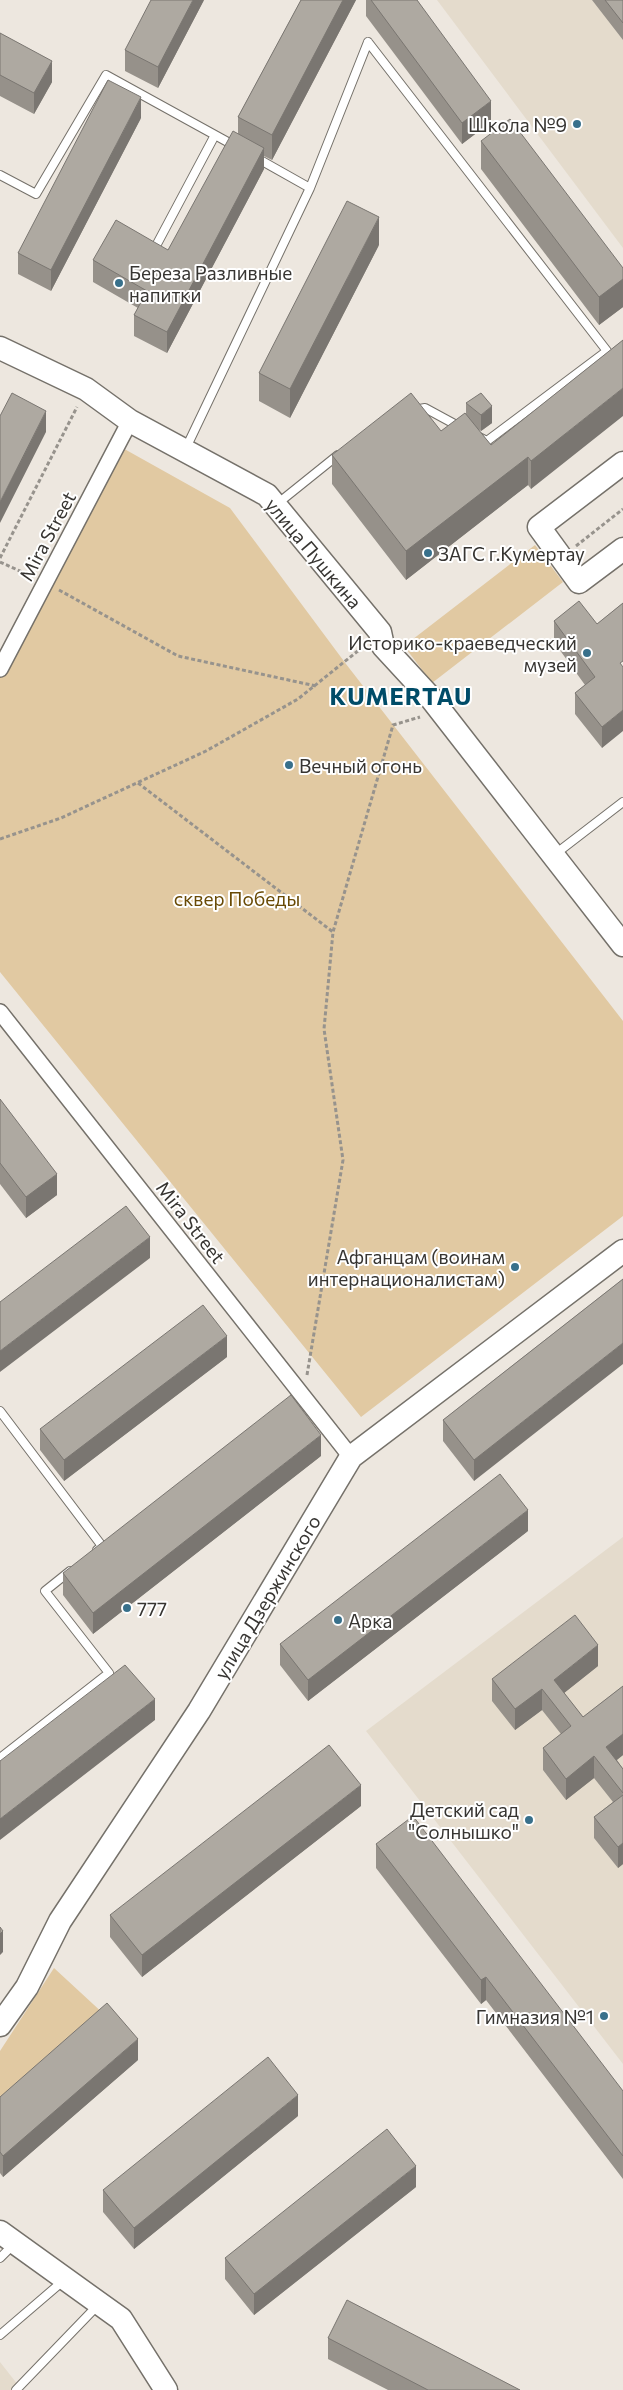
<svg xmlns="http://www.w3.org/2000/svg" width="623" height="2390" viewBox="0 0 623 2390" font-family="Commissioner,sans-serif">
	<rect width="100%" height="100%" fill="#ede7df"/>
	<path fill="#e4dbcc" d="M 437,0 L 623,0 L 623,248 Z
		M 623,1537 L 623,2064 L 366,1731 Z
		M 0,2362 L 22,2390 L 0,2390 Z"/>
	<path fill="#e1c9a2" d="M 119,446 L 230,508 L 346,664 L 623,1021 L 623,1216 L 361,1417 L 0,972 L 0,675 Z
		M 535,545 L 563,582 L 432,683 L 404,646 Z
		M 54,1968 L 106,2016 L 0,2110 L 0,2051 Z"/>
	<g fill="none" stroke-linecap="round" stroke-linejoin="round">
		<g stroke="#75716a" stroke-width="10">
			<path id="lane" d="M 368,42 L 607,351 L 487,441 L 479,437
				M 255,157 L 310,188
				M 0,175 L 36,194 L 106,75 L 235,146
				M 157,244 L 215,135
				M 414,410 L 425,408 L 460,427
				M 186,448 L 310,188 L 368,42
				M 277,504 L 338,455
				M 554,855 L 623,802
				M 0,1411 L 102,1546 L 97,1550
				M 0,1758 L 109,1673 L 45,1591 L 70,1571
				M 0,2258 L 13,2245
				M 0,2335 L 63,2281
				M 16,2390 L 98,2305"/>
		</g>
		<g stroke="#75716a" stroke-width="18">
			<path id="street" d="M 0,669 L 130,421
				M 0,1012 L 351,1457"/>
		</g>
		<g stroke="#75716a" stroke-width="25">
			<path id="secondary" d="M 0,348 L 86,389 L 130,421 L 267,495 L 380,632 L 383,646 L 430,697 L 623,945
				M 623,463 L 539,527 L 579,582 L 623,549
				M 0,2025 L 27,1987 L 60,1921 L 199,1711 L 351,1457 L 623,1251
				M 0,2232 L 121,2319 L 166,2390"/>
		</g>
		<path stroke="#97938d" stroke-width="3" stroke-dasharray="4 2.5" stroke-linecap="butt" d="M 576,546 L 623,509
			M 0,558 L 77,407
			M 0,562 L 31,576
			M 59,590 L 178,656 L 316,686
			M 138,783 L 333,932
			M 0,839 L 61,818 L 206,751 L 298,699 L 364,646
			M 307,1375 L 343,1160 L 324,1029 L 333,932 L 393,725 L 420,717"/>
		<use href="#lane" stroke="#fff" stroke-width="8"/>
		<use href="#street" stroke="#fff" stroke-width="15"/>
		<use href="#secondary" stroke="#fff" stroke-width="22"/>
	</g>
	<path fill="#96918a" d="M 204,0 L 158,88 L 125,71 L 125,50 Z
		M 301,0 L 356,0 L 272,160 L 264,156 L 264,169 L 167,353 L 134,336 L 134,315 L 138,308 L 93,282 L 93,260 L 168,250 L 238,134 L 238,117 Z
		M 366,0 L 417,0 L 491,122 L 462,144 L 366,16 Z
		M 592,0 L 623,0 L 623,40 Z
		M 0,33 L 52,82 L 34,114 L 0,96 Z
		M 141,118 L 51,291 L 18,274 L 18,253 Z
		M 481,141 L 623,268 L 623,307 L 599,325 L 481,169 Z
		M 379,245 L 290,418 L 259,401 L 259,373 Z
		M 623,340 L 531,489 L 528,485 L 406,580 L 332,484 L 332,455 L 441,431 L 466,414 L 466,403 L 492,423 L 481,431 L 478,429 L 491,445 Z
		M 623,603 L 602,748 L 575,714 L 575,693 L 585,685 L 554,642 L 554,621 L 597,624 Z
		M 0,1099 L 57,1195 L 26,1218 L 0,1184 Z
		M 623,1279 L 474,1481 L 443,1441 L 443,1420 Z
		M 227,1357 L 64,1481 L 40,1450 L 40,1429 Z
		M 321,1456 L 93,1634 L 63,1595 L 63,1573 Z
		M 528,1531 L 308,1701 L 280,1665 L 280,1644 Z
		M 598,1666 L 564,1693 L 583,1717 L 623,1686 L 623,1755 L 617,1760 L 623,1769 L 623,1864 L 618,1868 L 594,1838 L 594,1817 L 613,1802 L 594,1778 L 566,1800 L 543,1770 L 543,1748 L 561,1734 L 542,1710 L 515,1730 L 492,1701 L 492,1679 Z
		M 361,1806 L 142,1977 L 110,1937 L 110,1915 Z
		M 376,1844 L 623,2091 L 623,2179 L 486,2000 L 481,2004 L 376,1868 Z
		M 138,2060 L 3,2177 L 0,2173 L 0,2097 Z
		M 298,2116 L 134,2249 L 103,2212 L 103,2190 Z
		M 416,2187 L 254,2315 L 225,2279 L 225,2258 Z
		M 328,2338 L 520,2390 L 388,2390 L 328,2359 Z"/>
	<path fill="#7a7671" d="M 193,0 L 204,0 L 158,88 L 158,67 Z
		M 343,0 L 356,0 L 272,160 L 272,135 Z
		M 52,61 L 52,82 L 34,114 L 34,93 Z
		M 141,97 L 141,118 L 51,291 L 51,270 Z
		M 491,101 L 491,122 L 462,144 L 462,123 Z
		M 264,148 L 264,169 L 167,353 L 167,332 Z
		M 379,217 L 379,245 L 290,418 L 290,389 Z
		M 623,279 L 623,307 L 599,325 L 599,297 Z
		M 623,388 L 623,416 L 531,489 L 531,461 Z
		M 492,406 L 492,423 L 481,431 L 481,415 Z
		M 46,411 L 46,432 L 0,523 L 0,502 Z
		M 528,457 L 528,485 L 406,580 L 406,551 Z
		M 623,710 L 623,731 L 602,748 L 602,727 Z
		M 57,1174 L 57,1195 L 26,1218 L 26,1197 Z
		M 150,1237 L 150,1258 L 0,1372 L 0,1351 Z
		M 227,1336 L 227,1357 L 64,1481 L 64,1460 Z
		M 623,1343 L 623,1364 L 474,1481 L 474,1460 Z
		M 321,1435 L 321,1456 L 93,1634 L 93,1613 Z
		M 528,1510 L 528,1531 L 308,1701 L 308,1680 Z
		M 598,1645 L 598,1666 L 554,1701 L 554,1680 Z
		M 542,1689 L 542,1710 L 515,1730 L 515,1709 Z
		M 155,1699 L 155,1720 L 0,1840 L 0,1819 Z
		M 623,1734 L 623,1755 L 606,1768 L 606,1747 Z
		M 594,1756 L 594,1778 L 566,1800 L 566,1779 Z
		M 361,1785 L 361,1806 L 142,1977 L 142,1955 Z
		M 623,1843 L 623,1864 L 618,1868 L 618,1847 Z
		M 3,1931 L 3,1952 L 0,1955 L 0,1934 Z
		M 486,1977 L 486,2000 L 481,2004 L 481,1980 Z
		M 138,2039 L 138,2060 L 3,2177 L 3,2156 Z
		M 298,2095 L 298,2116 L 134,2249 L 134,2228 Z
		M 416,2166 L 416,2187 L 254,2315 L 254,2294 Z"/>
	<path fill="#aea9a1" stroke="#7a7671" d="M 151,0 L 193,0 L 158,67 L 125,50 Z
		M 301,0 L 343,0 L 272,135 L 238,117 Z
		M 371,0 L 417,0 L 491,101 L 462,123 Z
		M 605,0 L 623,0 L 623,23 Z
		M 0,33 L 52,61 L 34,93 L 0,75 Z
		M 108,80 L 141,97 L 51,270 L 18,253 Z
		M 510,119 L 623,268 L 623,279 L 599,297 L 481,141 Z
		M 233,131 L 264,148 L 167,332 L 134,315 L 147,291 L 93,260 L 116,220 L 168,250 Z
		M 347,201 L 379,217 L 290,389 L 259,373 Z
		M 623,340 L 623,388 L 531,461 L 528,457 L 406,551 L 332,455 L 411,393 L 441,431 L 465,413 L 491,445 Z
		M 12,393 L 46,411 L 0,502 L 0,416 Z
		M 481,393 L 492,406 L 481,415 L 466,403 Z
		M 579,601 L 597,624 L 623,603 L 623,661 L 620,663 L 623,667 L 623,710 L 602,727 L 575,693 L 595,677 L 554,621 Z
		M 0,1099 L 57,1174 L 26,1197 L 0,1163 Z
		M 126,1206 L 150,1237 L 0,1351 L 0,1302 Z
		M 623,1279 L 623,1343 L 474,1460 L 443,1420 Z
		M 203,1305 L 227,1336 L 64,1460 L 40,1429 Z
		M 291,1395 L 321,1435 L 93,1613 L 63,1573 Z
		M 500,1474 L 528,1510 L 308,1680 L 280,1644 Z
		M 575,1615 L 598,1645 L 554,1680 L 583,1717 L 623,1686 L 623,1734 L 606,1747 L 623,1769 L 623,1793 L 594,1756 L 566,1779 L 543,1748 L 571,1726 L 542,1689 L 515,1709 L 492,1679 Z
		M 125,1665 L 155,1699 L 0,1819 L 0,1761 Z
		M 329,1745 L 361,1785 L 142,1955 L 110,1915 Z
		M 623,1795 L 623,1843 L 618,1847 L 594,1817 Z
		M 413,1816 L 623,2091 L 623,2156 L 486,1977 L 481,1980 L 376,1844 Z
		M 0,1927 L 3,1931 L 0,1934 Z
		M 107,2003 L 138,2039 L 3,2156 L 0,2152 L 0,2097 Z
		M 268,2057 L 298,2095 L 134,2228 L 103,2190 Z
		M 387,2129 L 416,2166 L 254,2294 L 225,2258 Z
		M 347,2300 L 520,2390 L 428,2390 L 328,2338 Z"/>
	<g fill="#38708b" stroke="#fff" stroke-width="2">
		<circle cx="577" cy="124" r="5"/>
		<circle cx="119" cy="283" r="5"/>
		<circle cx="428" cy="553" r="5"/>
		<circle cx="587" cy="653" r="5"/>
		<circle cx="289" cy="765" r="5"/>
		<circle cx="515" cy="1267" r="5"/>
		<circle cx="127" cy="1608" r="5"/>
		<circle cx="338" cy="1620" r="5"/>
		<circle cx="529" cy="1820" r="5"/>
		<circle cx="604" cy="2016" r="5"/>
	</g>
	<g text-anchor="middle" dominant-baseline="central" stroke-width="4" stroke-linejoin="round" paint-order="stroke">
		<g font-size="19" fill="#373532" stroke="#fff" text-anchor="end">
			<text x="567" y="124">Школа №9</text>
			<text x="129" y="272" text-anchor="start">Береза Разливные<tspan x="129" dy="22">напитки</tspan></text>
			<text x="438" y="553" text-anchor="start">ЗАГС г.Кумертау</text>
			<text x="577" y="642">Историко-краеведческий<tspan x="577" dy="22">музей</tspan></text>
			<text x="299" y="765" text-anchor="start">Вечный огонь</text>
			<text x="505" y="1256">Афганцам (воинам<tspan x="505" dy="22">интернационалистам)</tspan></text>
			<text x="137" y="1608" text-anchor="start">777</text>
			<text x="348" y="1620" text-anchor="start">Арка</text>
			<text x="519" y="1809">Детский сад<tspan x="519" dy="22">"Солнышко"</tspan></text>
			<text x="594" y="2016">Гимназия №1</text>
		</g>
		<g font-size="19" fill="#373532" stroke="#fff">
			<text transform="translate(47 536) rotate(-62)">Mira Street</text>
			<text transform="translate(314 553) rotate(50)">улица Пушкина</text>
			<text transform="translate(191 1222) rotate(52)">Mira Street</text>
			<text transform="translate(267 1597) rotate(-59)">улица Дзержинского</text>
		</g>
		<g font-size="19" fill="#694a05" stroke="#fff">
			<text x="237" y="898">сквер Победы</text>
		</g>
		<g font-size="24" font-weight="bold" letter-spacing="1" fill="#004c68" stroke="#fff">
			<text x="401" y="695">KUMERTAU</text>
		</g>
	</g>
</svg>
